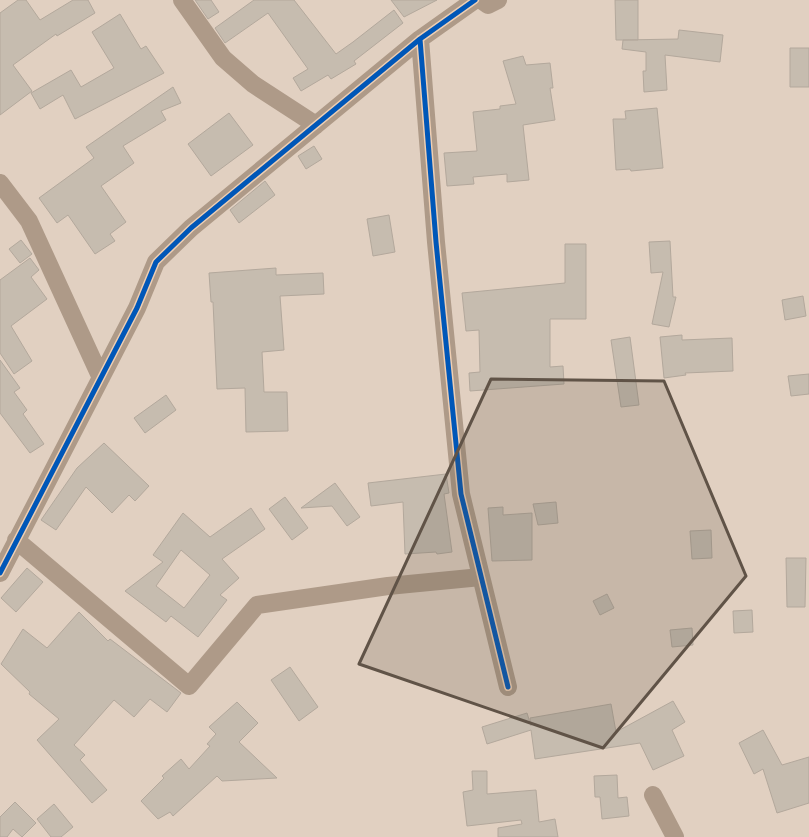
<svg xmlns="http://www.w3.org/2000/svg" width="809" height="837" viewBox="0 0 809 837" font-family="'Open Sans',sans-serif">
	<rect width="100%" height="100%" fill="#e1d0c1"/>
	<path fill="#c6bcaf" stroke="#b3a89c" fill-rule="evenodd" d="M 18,0 L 26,0 L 40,20 L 73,0 L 88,0 L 95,13 L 57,36 L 56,34 L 13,65 L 32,91 L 0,115 L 0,13 Z
		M 195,0 L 211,0 L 219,12 L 208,19 Z
		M 254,0 L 294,0 L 336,54 L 353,42 L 394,10 L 403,23 L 354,61 L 356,64 L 331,79 L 328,75 L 301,91 L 293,78 L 308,69 L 268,13 L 225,43 L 215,28 Z
		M 391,0 L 437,0 L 404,17 Z
		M 615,0 L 638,0 L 638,40 L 616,40 Z
		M 120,14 L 141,49 L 146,46 L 164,73 L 75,119 L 63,95 L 40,109 L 31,93 L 71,70 L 81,87 L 114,68 L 92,32 Z
		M 679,30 L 723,35 L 720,62 L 665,55 L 667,90 L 644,92 L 643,71 L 646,71 L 646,52 L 622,49 L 623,40 L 678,39 Z
		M 790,48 L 809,48 L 809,87 L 790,87 Z
		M 523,56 L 526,65 L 550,63 L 553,88 L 550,88 L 555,120 L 523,125 L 529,180 L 507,182 L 507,174 L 473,177 L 474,184 L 447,186 L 444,153 L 477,151 L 473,112 L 500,109 L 500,106 L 516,104 L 503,61 Z
		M 173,87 L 181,103 L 161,111 L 166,120 L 123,146 L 134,163 L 101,186 L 126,222 L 110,234 L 115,241 L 95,254 L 68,215 L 57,223 L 39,198 L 94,158 L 86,147 Z
		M 657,108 L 663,168 L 631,171 L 630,169 L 616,170 L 613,119 L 626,119 L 625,111 Z
		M 229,113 L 253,145 L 211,176 L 188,144 Z
		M 314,146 L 322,159 L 306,169 L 298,156 Z
		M 265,181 L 275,195 L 239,223 L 230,210 Z
		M 389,215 L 395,252 L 373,256 L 367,219 Z
		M 21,240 L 32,254 L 20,263 L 9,249 Z
		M 670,241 L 673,297 L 676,297 L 669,327 L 652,324 L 663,272 L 651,273 L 649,242 Z
		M 565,244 L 586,244 L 586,319 L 550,319 L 550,367 L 563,366 L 564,384 L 470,391 L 469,373 L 480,372 L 479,330 L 466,331 L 462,293 L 565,283 Z
		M 30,258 L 39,270 L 31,277 L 47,299 L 11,326 L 32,361 L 14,374 L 0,353 L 0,280 Z
		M 276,268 L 276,275 L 323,273 L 324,294 L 280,296 L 284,350 L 262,352 L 264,392 L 287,392 L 288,431 L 246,432 L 245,388 L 217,389 L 213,302 L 211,302 L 209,273 Z
		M 803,296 L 806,316 L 785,320 L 782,300 Z
		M 682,335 L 682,340 L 732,338 L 733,371 L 685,373 L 686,375 L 664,378 L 660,337 Z
		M 630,337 L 639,405 L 621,407 L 611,340 Z
		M 0,360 L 20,388 L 14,392 L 27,410 L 23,414 L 44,444 L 30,453 L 0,413 Z
		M 809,374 L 809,394 L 791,396 L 788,376 Z
		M 166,395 L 176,410 L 145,433 L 134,418 Z
		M 104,443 L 149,486 L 135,501 L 129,495 L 112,513 L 86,487 L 56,530 L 41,520 L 77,468 Z
		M 446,474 L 449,493 L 444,494 L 452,552 L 437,554 L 436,552 L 405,554 L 403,502 L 371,506 L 368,483 Z
		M 335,483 L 360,517 L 347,526 L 332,506 L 301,508 Z
		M 285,497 L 308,528 L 292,540 L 269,509 Z
		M 556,502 L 558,523 L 538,525 L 533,504 Z
		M 503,507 L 503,515 L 532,513 L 532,560 L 492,561 L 488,508 Z
		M 251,508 L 265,529 L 222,559 L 239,578 L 220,595 L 227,600 L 198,637 L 171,616 L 166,622 L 125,591 L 163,562 L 153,555 L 183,513 L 210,537 ZM 181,550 L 210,575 L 184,608 L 156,586 Z
		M 711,530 L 712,558 L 692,559 L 690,531 Z
		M 786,558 L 806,558 L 805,607 L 787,607 Z
		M 27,568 L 43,582 L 16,612 L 1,598 Z
		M 607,594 L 614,608 L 600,615 L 593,601 Z
		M 752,610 L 753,632 L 734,633 L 733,611 Z
		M 79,612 L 108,641 L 110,639 L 181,693 L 167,712 L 150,699 L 134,717 L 114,700 L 74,745 L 85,755 L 80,760 L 107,790 L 92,803 L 37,740 L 59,719 L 29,694 L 30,692 L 1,664 L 23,629 L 47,648 Z
		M 692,628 L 693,645 L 672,647 L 670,630 Z
		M 290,667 L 318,707 L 299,721 L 271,680 Z
		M 673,701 L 685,722 L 672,730 L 684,756 L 653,770 L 640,743 L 535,759 L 531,730 L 487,744 L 482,727 L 527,713 L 531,726 L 530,718 L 611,704 L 616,732 Z
		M 237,702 L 258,723 L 239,742 L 277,778 L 222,781 L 217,776 L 173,816 L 170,812 L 158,819 L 141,801 L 164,778 L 162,776 L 181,759 L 189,769 L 210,746 L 207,744 L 216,734 L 209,727 Z
		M 763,730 L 782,765 L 809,757 L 809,803 L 777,813 L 763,769 L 754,774 L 739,743 Z
		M 472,771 L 487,771 L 487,794 L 536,790 L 539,822 L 555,819 L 558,837 L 498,837 L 498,828 L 522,824 L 521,820 L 467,826 L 463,792 L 473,790 Z
		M 617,775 L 618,798 L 627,797 L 629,816 L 602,819 L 600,797 L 595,797 L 594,776 Z
		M 15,802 L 36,823 L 22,837 L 13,829 L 7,837 L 0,837 L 0,817 Z
		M 54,804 L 73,827 L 61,837 L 51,837 L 37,819 Z"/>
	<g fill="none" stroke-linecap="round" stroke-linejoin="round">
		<path stroke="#ae9a88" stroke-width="18" d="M 182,0 L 223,58 L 253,84 L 316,125
			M 481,0 L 488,5 L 498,0
			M 420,39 L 436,242 L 461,494 L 508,687
			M 0,183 L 29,221 L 101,378
			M 16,540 L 189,686 L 257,605 L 388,586 L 481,577
			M 0,573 L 137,308 L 156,262 L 191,228 L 420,39 L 475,0
			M 653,795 L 675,837"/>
		<g stroke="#efcfb3" stroke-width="8">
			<path id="cycleway" d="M 420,39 L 436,242 L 461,494 L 508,687
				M 0,573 L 137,308 L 156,262 L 191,228 L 420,39 L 475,0"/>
		</g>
		<use href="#cycleway" stroke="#0057b8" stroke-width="5"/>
	</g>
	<path fill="#605347" fill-opacity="0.2" stroke="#605347" stroke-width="3" stroke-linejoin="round" d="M 491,379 L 664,381 L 746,576 L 603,748 L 359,664 Z"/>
</svg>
